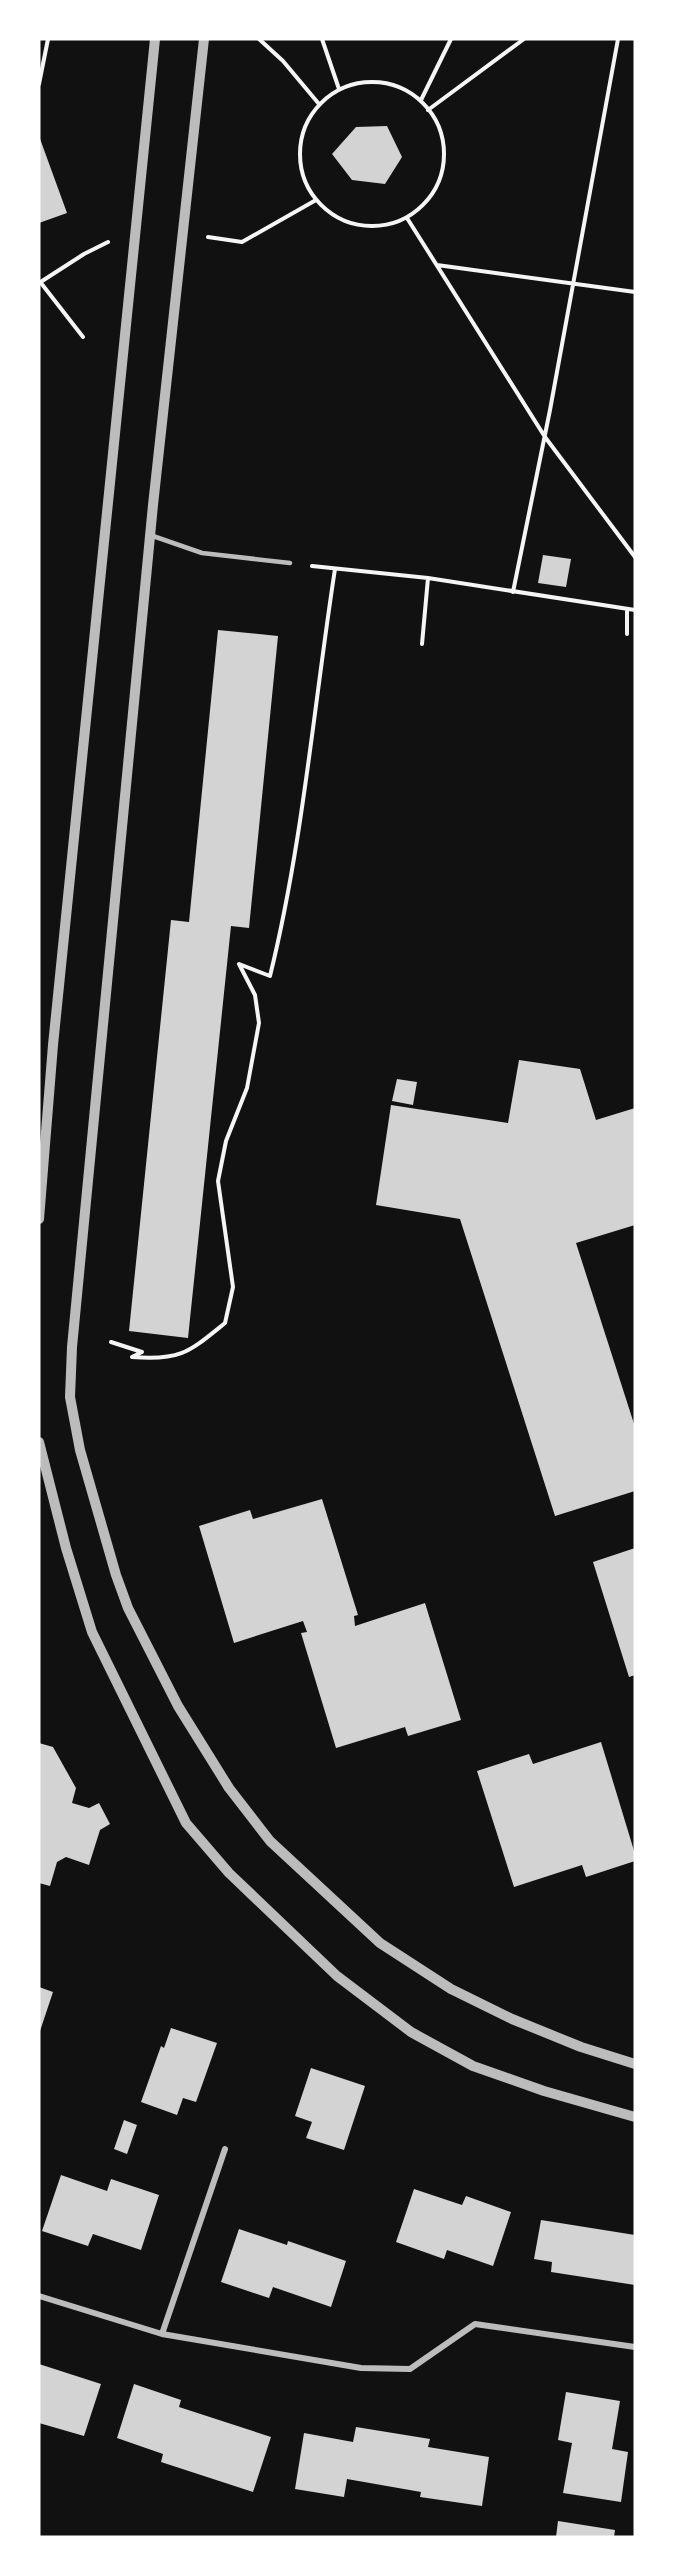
<svg xmlns="http://www.w3.org/2000/svg" width="674" height="2576" viewBox="0 0 674 2576" font-family="Quicksand,sans-serif">
	<rect width="100%" height="100%" fill="#111"/>
	<path fill="#d3d3d3" d="M 387,126 L 402,157 L 385,184 L 352,180 L 332,154 L 356,127 Z
		M 39,136 L 67,213 L 39,223 Z
		M 543,555 L 571,559 L 566,587 L 538,583 Z
		M 218,630 L 278,636 L 249,928 L 231,926 L 188,1338 L 129,1331 L 171,920 L 189,922 Z
		M 519,1060 L 580,1069 L 596,1120 L 635,1108 L 635,1225 L 576,1243 L 635,1427 L 635,1491 L 555,1516 L 460,1219 L 376,1205 L 391,1105 L 508,1123 Z
		M 397,1079 L 417,1082 L 413,1105 L 392,1101 Z
		M 322,1499 L 358,1615 L 354,1616 L 355,1626 L 425,1603 L 461,1720 L 408,1736 L 405,1727 L 336,1748 L 301,1633 L 307,1632 L 303,1621 L 234,1643 L 199,1526 L 250,1510 L 253,1519 Z
		M 635,1548 L 635,1675 L 629,1677 L 593,1562 Z
		M 601,1742 L 635,1854 L 635,1861 L 586,1877 L 582,1865 L 514,1887 L 477,1771 L 529,1754 L 533,1764 Z
		M 39,1743 L 53,1747 L 76,1788 L 72,1803 L 89,1808 L 99,1803 L 110,1824 L 100,1830 L 89,1865 L 66,1857 L 57,1862 L 50,1886 L 39,1883 Z
		M 39,1987 L 53,1992 L 39,2034 Z
		M 171,2028 L 217,2043 L 196,2102 L 183,2098 L 177,2115 L 141,2102 L 161,2046 L 164,2048 Z
		M 311,2068 L 365,2086 L 344,2150 L 306,2138 L 312,2122 L 295,2116 Z
		M 124,2120 L 137,2125 L 127,2154 L 114,2149 Z
		M 61,2175 L 107,2191 L 111,2179 L 159,2195 L 141,2250 L 93,2234 L 88,2246 L 42,2231 Z
		M 414,2189 L 462,2205 L 466,2196 L 511,2212 L 493,2266 L 447,2250 L 444,2259 L 396,2242 Z
		M 541,2220 L 635,2235 L 635,2285 L 551,2272 L 552,2262 L 534,2259 Z
		M 239,2229 L 287,2245 L 288,2241 L 346,2261 L 331,2307 L 273,2287 L 269,2298 L 221,2282 Z
		M 39,2364 L 101,2384 L 84,2436 L 39,2423 Z
		M 134,2384 L 181,2400 L 179,2407 L 271,2437 L 253,2492 L 161,2462 L 163,2454 L 117,2438 Z
		M 566,2392 L 620,2401 L 612,2449 L 628,2452 L 621,2502 L 563,2493 L 572,2443 L 558,2440 Z
		M 356,2427 L 430,2439 L 428,2447 L 489,2457 L 482,2506 L 420,2497 L 421,2492 L 347,2479 L 344,2497 L 295,2489 L 304,2433 L 353,2442 Z
		M 558,2521 L 615,2530 L 614,2537 L 556,2537 Z"/>
	<g fill="none" stroke-linecap="round" stroke-linejoin="round">
		<path stroke="#f5f5f5" stroke-width="4" d="M 259,39 L 283,61 L 319,104
			M 322,39 L 339,89
			M300 154a72 72 0 1 1 144 0a72 72 0 1 1-144 0Z
			M 39,84 L 48,39
			M 421,100 L 451,39
			M 428,110 L 524,39
			M 407,218 L 545,437 L 635,557
			M 208,237 L 242,242 L 316,200
			M 437,265 L 635,292
			M 39,283 L 84,254 L 108,242
			M 41,283 L 83,337
			M 312,566 L 428,578 L 635,610
			M 513,592 L 550,410 L 618,39
			M 627,634 L 627,609
			M 422,644 L 428,578
			M 111,1342 L 142,1352 L 132,1357 C 181,1361 189,1352 225,1323 L 233,1287 L 218,1181 L 226,1141 L 247,1088 L 259,1023 L 255,995 L 239,964 L 270,976 C 303,842 314,704 335,569"/>
		<path stroke="#bcbcbc" stroke-width="4.5" d="M 150,535 L 202,553 L 290,563"/>
		<path stroke="#bcbcbc" stroke-width="6" d="M 39,2296 L 162,2334 L 361,2368 L 410,2369 L 475,2324 L 635,2347
			M 162,2334 L 225,2149"/>
		<path stroke="#bcbcbc" stroke-width="10" d="M 204,39 L 153,505 L 72,1347 L 70,1397 L 80,1450 L 116,1575 L 128,1608 L 178,1706 L 229,1788 L 270,1841 L 380,1943 L 451,1989 L 512,2019 L 581,2047 L 635,2064
			M 39,1219 L 53,1045 L 155,39
			M 39,1442 L 66,1548 L 92,1632 L 186,1823 L 229,1873 L 337,1976 L 411,2032 L 473,2066 L 544,2091 L 635,2117"/>
	</g>
	<rect width="674" height="2576" fill="none" stroke="#ffffff" stroke-width="81"/>
</svg>
